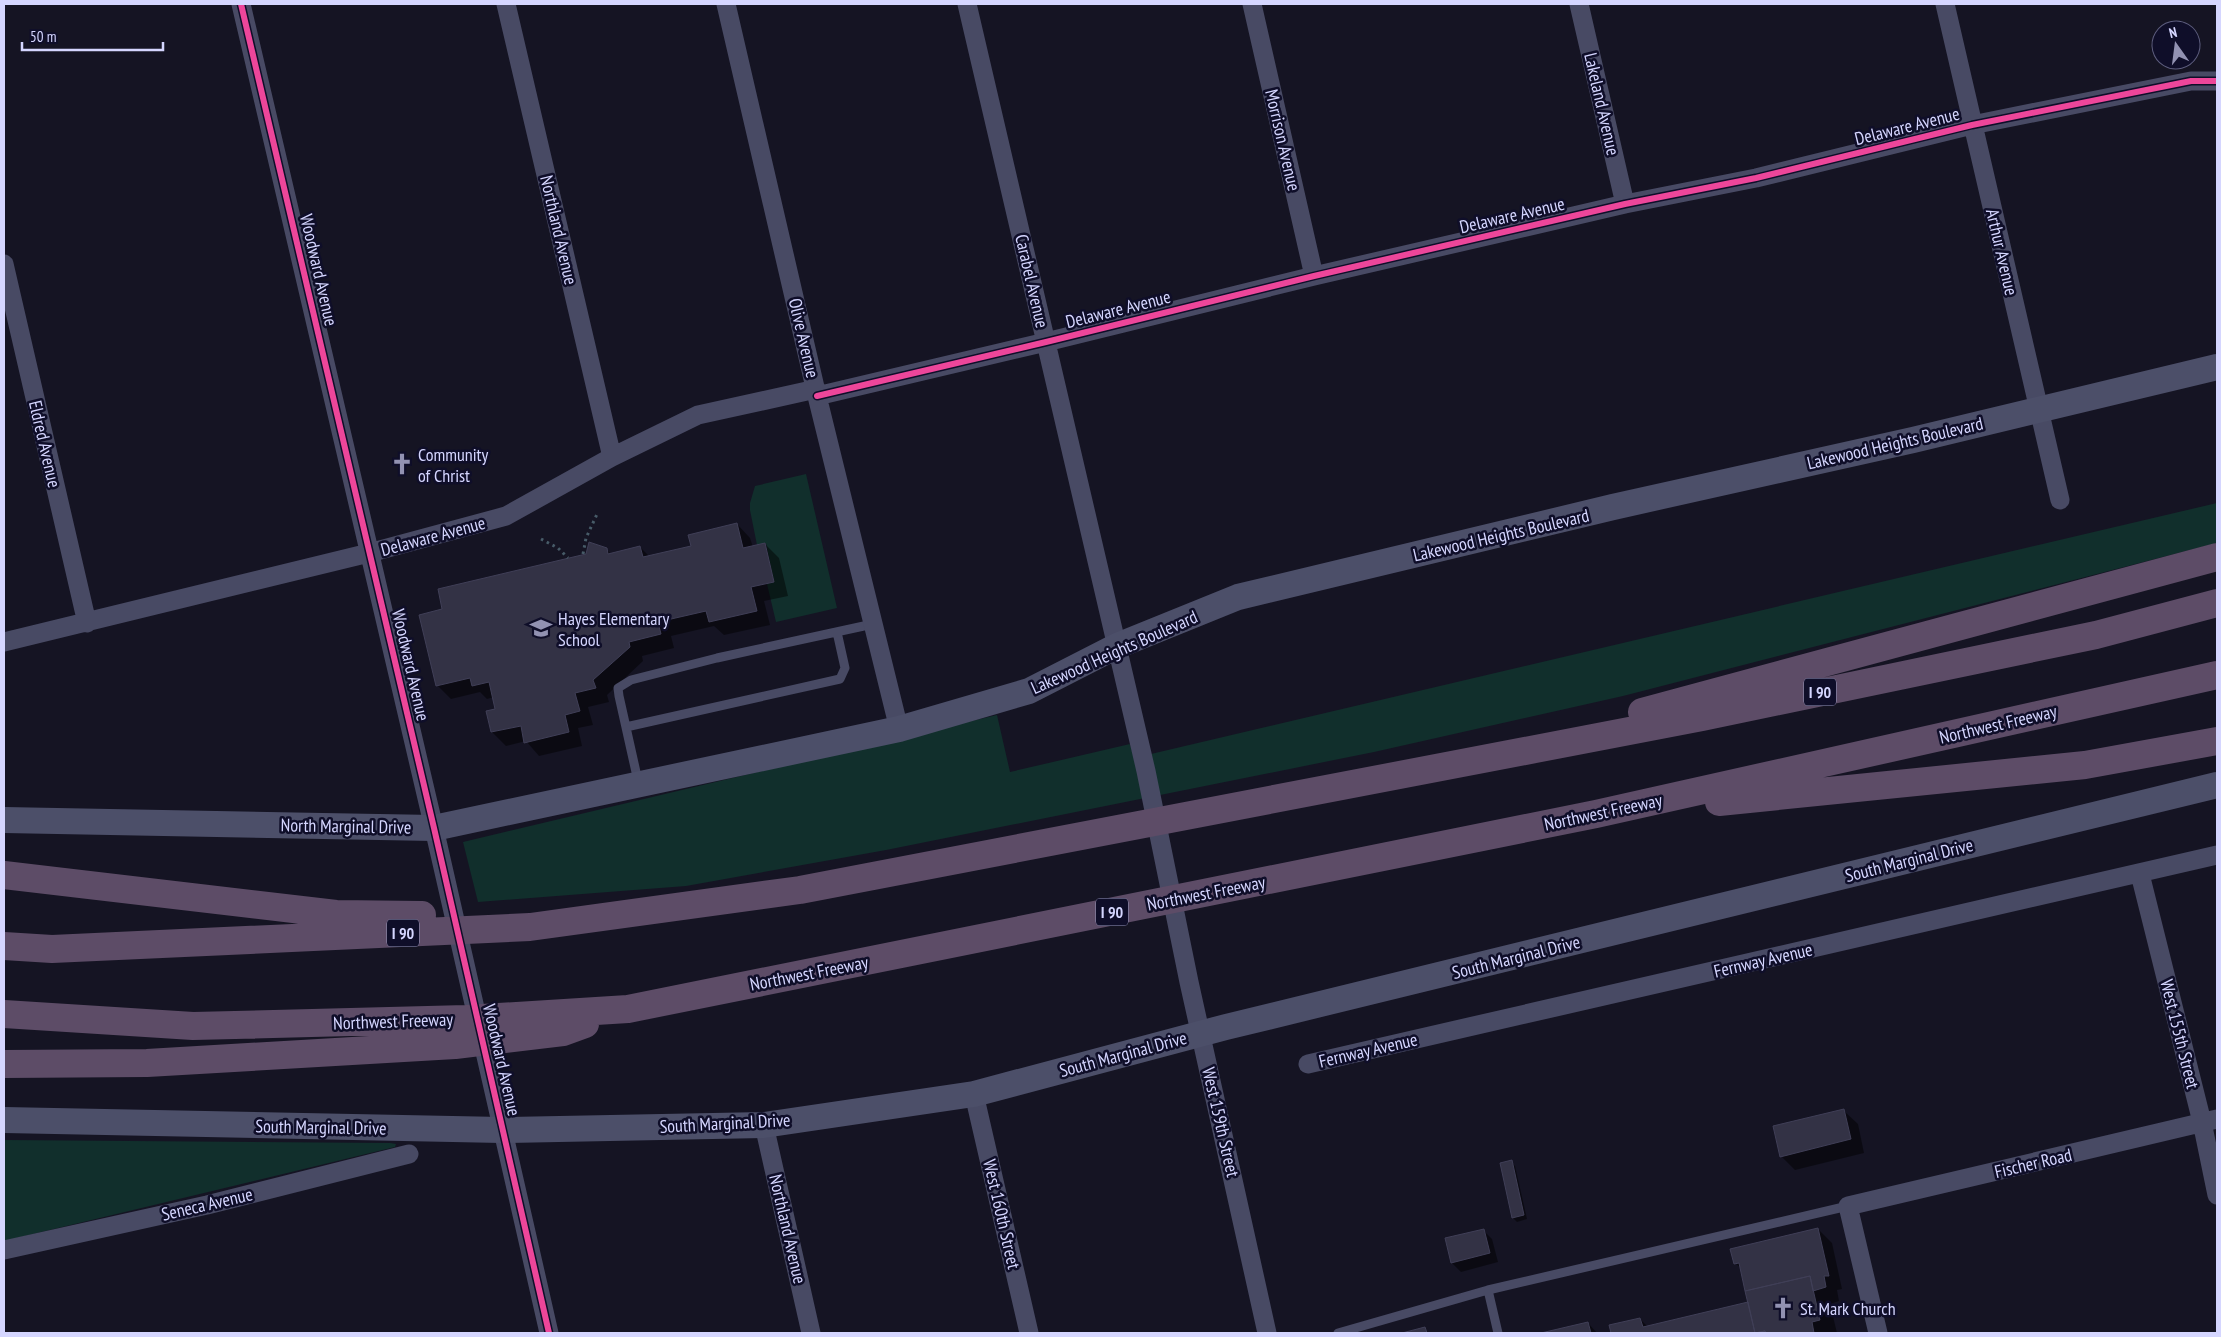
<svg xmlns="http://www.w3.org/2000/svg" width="2221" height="1337" viewBox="0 0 2221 1337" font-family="'PT Sans Narrow',sans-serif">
	<rect width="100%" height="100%" fill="#151423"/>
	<path fill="#112f2c" d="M 806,474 L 837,608 L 776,622 L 767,584 L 774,582 L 766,543 L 757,545 L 750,510 L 750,503 L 755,486 Z
		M 2217,503 L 2217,543 L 1623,696 L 1374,752 L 886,850 L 686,886 L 478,902 L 463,842 L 997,715 L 1010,772 L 1130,744 L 1134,758 Z
		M 4,1140 L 390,1143 L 396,1144 L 395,1147 L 4,1241 Z"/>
	<path fill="#0007" d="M 737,524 L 750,538 L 753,547 L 765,544 L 779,558 L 788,596 L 764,601 L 770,625 L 724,635 L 714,626 L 671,636 L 674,648 L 642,656 L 643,661 L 607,695 L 609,702 L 588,707 L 593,725 L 578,728 L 582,746 L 539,756 L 526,741 L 506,746 L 492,732 L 497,710 L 494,697 L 487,699 L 480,692 L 451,699 L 437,685 L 444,610 L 606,549 L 611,554 L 640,547 L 650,557 L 692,546 Z
		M 1844,1111 L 1858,1124 L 1864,1153 L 1795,1170 L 1781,1156 Z
		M 1511,1162 L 1515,1166 L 1527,1219 L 1517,1222 L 1513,1218 Z
		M 1818,1229 L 1832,1243 L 1842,1289 L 1837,1290 L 1839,1301 L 1830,1304 L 1837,1333 L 1613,1333 L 1611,1326 L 1640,1319 L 1648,1327 L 1750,1306 L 1742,1269 L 1735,1263 Z
		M 1483,1230 L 1492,1239 L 1498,1262 L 1461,1272 L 1452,1263 Z
		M 1588,1323 L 1597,1333 L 1547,1333 Z"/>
	<path fill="#333245" stroke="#403f57" d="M 737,523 L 743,548 L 765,543 L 774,582 L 751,587 L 757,611 L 709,622 L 706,611 L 658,622 L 661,634 L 629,642 L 630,647 L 593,680 L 596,688 L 575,693 L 580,711 L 565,715 L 569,732 L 524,743 L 521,726 L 491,732 L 486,711 L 495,709 L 489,682 L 472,686 L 470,678 L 436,686 L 419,615 L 442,609 L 438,589 L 586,554 L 589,542 L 607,548 L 608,554 L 640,546 L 643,557 L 691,546 L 688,535 Z
		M 1844,1109 L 1851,1139 L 1780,1157 L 1773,1126 Z
		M 1512,1160 L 1524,1215 L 1512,1218 L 1500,1163 Z
		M 1818,1228 L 1829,1276 L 1824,1276 L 1826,1287 L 1813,1291 L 1810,1276 L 1745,1291 L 1739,1263 L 1734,1264 L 1730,1249 Z
		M 1484,1229 L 1490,1253 L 1451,1263 L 1445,1238 Z
		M 1810,1276 L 1820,1320 L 1812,1322 L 1814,1333 L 1766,1333 L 1765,1331 L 1755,1333 L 1745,1291 Z
		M 1748,1302 L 1755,1333 L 1765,1331 L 1766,1333 L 1611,1333 L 1609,1325 L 1640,1318 L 1643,1327 Z
		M 1588,1322 L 1591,1333 L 1541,1333 Z
		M 1425,1327 L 1427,1333 L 1402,1333 Z"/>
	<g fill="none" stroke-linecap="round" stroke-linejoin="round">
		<path stroke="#475b68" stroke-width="3" stroke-dasharray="2.5 4" stroke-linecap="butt" d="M 541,539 L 558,548 L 568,558
			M 583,554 L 586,538 L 598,512"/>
		<path stroke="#484a64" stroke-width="9" d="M 626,727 L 840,679 L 845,668 L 837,632
			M 638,781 L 619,696 L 618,688 L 631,680 L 717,658 L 873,624
			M 1338,1333 L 1488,1290
			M 1498,1333 L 1488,1290 L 1848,1206"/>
		<path stroke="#484a64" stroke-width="19" d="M 241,4 L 434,828 L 549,1333
			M 506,4 L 612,457
			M 726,4 L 817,396 L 899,729
			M 967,4 L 1146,771 L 1189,982 L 1267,1333
			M 1252,4 L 1314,276
			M 1579,4 L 1625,204
			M 1945,4 L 2060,500
			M 4,264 L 87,623
			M 817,396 L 1046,342 L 1314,276 L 1625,204 L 1756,178 L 1972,125 L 2191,81 L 2217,81
			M 4,642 L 369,553 L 506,516 L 612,457 L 698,415 L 816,389
			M 2140,874 L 2202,1122 L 2217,1195
			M 1308,1064 L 2217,855
			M 974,1094 L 1029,1333
			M 764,1125 L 811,1333
			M 4,1250 L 207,1205 L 409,1154
			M 1878,1333 L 1848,1206 L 2217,1119"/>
		<path stroke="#4c4f69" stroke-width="26" d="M 4,820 L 434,828 L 899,729 L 1029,691 L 1117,646 L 1238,597 L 1613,507 L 1913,440 L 2217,367
			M 4,1120 L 502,1130 L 764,1125 L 974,1094 L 1226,1027 L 2217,785"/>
		<path stroke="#5d4c67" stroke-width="28" d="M 1642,712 L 2217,557
			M 1719,802 L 2085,765 L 2217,741
			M 4,875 L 336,914 L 422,915
			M 4,946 L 52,949 L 530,927 L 800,890 L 1702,717 L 2096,635 L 2217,603
			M 4,1014 L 193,1026 L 466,1019 L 628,1009 L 1596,814 L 2217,675
			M 4,1064 L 147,1063 L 455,1045 L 563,1032 L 585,1024"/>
		<g stroke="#0f0e29" stroke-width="9">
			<path id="cycleway" d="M 241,4 L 434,828 L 549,1333
				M 817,396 L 1046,342 L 1314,276 L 1625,204 L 1756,178 L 1972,125 L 2191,81 L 2217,81"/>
		</g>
		<use href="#cycleway" stroke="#ed469a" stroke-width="6"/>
	</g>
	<defs>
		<g id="church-bare" transform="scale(1.725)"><path d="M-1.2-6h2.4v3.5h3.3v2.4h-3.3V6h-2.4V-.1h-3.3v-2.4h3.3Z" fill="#9292b2" stroke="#0f0e29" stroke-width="2.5" paint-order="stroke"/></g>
		<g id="school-bare" transform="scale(1.725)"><path d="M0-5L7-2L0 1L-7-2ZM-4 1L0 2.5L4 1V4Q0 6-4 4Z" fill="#9292b2" stroke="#0f0e29" stroke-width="2.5" paint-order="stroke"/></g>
	</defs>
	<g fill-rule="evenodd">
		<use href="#church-bare" x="402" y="464"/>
		<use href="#school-bare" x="541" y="628"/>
		<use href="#church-bare" x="1783" y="1308"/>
	</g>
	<g text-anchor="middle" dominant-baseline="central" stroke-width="5" stroke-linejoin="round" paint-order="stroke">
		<g fill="#0f0e29" stroke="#9a9abf" stroke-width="1">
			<rect x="1804" y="678.5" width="32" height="27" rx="4"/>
			<rect x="1096" y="898.5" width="32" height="27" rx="4"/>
			<rect x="387" y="919.5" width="32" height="27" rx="4"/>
		</g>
		<g font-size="16" font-weight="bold" fill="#d5d6ff">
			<text x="1820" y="692">I 90</text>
			<text x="1112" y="912">I 90</text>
			<text x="403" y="933">I 90</text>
		</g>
		<g font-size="18" fill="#d5d6ff" stroke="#0f0e29">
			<text transform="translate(1602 104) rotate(77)">Lakeland Avenue</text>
			<text transform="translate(1907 126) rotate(-14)">Delaware Avenue</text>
			<text transform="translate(1283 140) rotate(77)">Morrison Avenue</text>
			<text transform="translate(1512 215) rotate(-13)">Delaware Avenue</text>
			<text transform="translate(559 230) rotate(77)">Northland Avenue</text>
			<text transform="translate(2002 252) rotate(77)">Arthur Avenue</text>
			<text transform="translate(319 270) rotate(77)">Woodward Avenue</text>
			<text transform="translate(1032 281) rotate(77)">Carabel Avenue</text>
			<text transform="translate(1118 309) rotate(-14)">Delaware Avenue</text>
			<text transform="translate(804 338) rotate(77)">Olive Avenue</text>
			<text transform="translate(1895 443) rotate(-13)">Lakewood Heights Boulevard</text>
			<text transform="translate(45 444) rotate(77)">Eldred Avenue</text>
			<text transform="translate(1501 535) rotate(-13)">Lakewood Heights Boulevard</text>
			<text transform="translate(433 536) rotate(-15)">Delaware Avenue</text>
			<text transform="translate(1114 652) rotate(-24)">Lakewood Heights Boulevard</text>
			<text transform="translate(411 665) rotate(77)">Woodward Avenue</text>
			<text transform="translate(1998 724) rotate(-13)">Northwest Freeway</text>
			<text transform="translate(1603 812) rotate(-12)">Northwest Freeway</text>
			<text transform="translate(346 826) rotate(1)">North Marginal Drive</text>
			<text transform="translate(1909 860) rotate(-14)">South Marginal Drive</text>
			<text transform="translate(1206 893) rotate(-11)">Northwest Freeway</text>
			<text transform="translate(1516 957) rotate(-14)">South Marginal Drive</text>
			<text transform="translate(1763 960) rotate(-13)">Fernway Avenue</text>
			<text transform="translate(809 973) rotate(-11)">Northwest Freeway</text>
			<text transform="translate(393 1021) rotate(-2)">Northwest Freeway</text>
			<text transform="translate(2180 1034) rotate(76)">West 155th Street</text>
			<text transform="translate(1368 1050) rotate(-13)">Fernway Avenue</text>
			<text transform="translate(1123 1054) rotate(-15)">South Marginal Drive</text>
			<text transform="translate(502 1060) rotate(77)">Woodward Avenue</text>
			<text transform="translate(1221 1122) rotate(77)">West 159th Street</text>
			<text transform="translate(725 1123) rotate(-3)">South Marginal Drive</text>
			<text transform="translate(321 1127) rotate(1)">South Marginal Drive</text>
			<text transform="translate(2033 1163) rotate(-13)">Fischer Road</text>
			<text transform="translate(207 1204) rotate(-13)">Seneca Avenue</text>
			<text transform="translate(1002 1214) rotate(77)">West 160th Street</text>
			<text transform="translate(788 1229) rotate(77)">Northland Avenue</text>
		</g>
		<g font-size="18" fill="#d5d6ff" stroke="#0f0e29" text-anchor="start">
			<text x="418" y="454">Community<tspan x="418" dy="21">of Christ</tspan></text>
			<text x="558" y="618">Hayes Elementary<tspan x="558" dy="21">School</tspan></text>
			<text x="1800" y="1308">St. Mark Church</text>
		</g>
	</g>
	<rect width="2221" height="1337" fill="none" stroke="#d5d6ff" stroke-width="10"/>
	<g transform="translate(2176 45) rotate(346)"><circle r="24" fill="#0f0e29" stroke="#5e5e7f"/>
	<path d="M0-4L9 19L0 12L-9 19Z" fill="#9292b2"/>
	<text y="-8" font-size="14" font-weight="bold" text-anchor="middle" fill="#d5d6ff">N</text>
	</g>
	<path d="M22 42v8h141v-8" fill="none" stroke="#d5d6ff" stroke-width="2.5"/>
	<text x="30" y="42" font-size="15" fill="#d5d6ff" stroke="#0f0e29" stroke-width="4" paint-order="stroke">50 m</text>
</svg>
